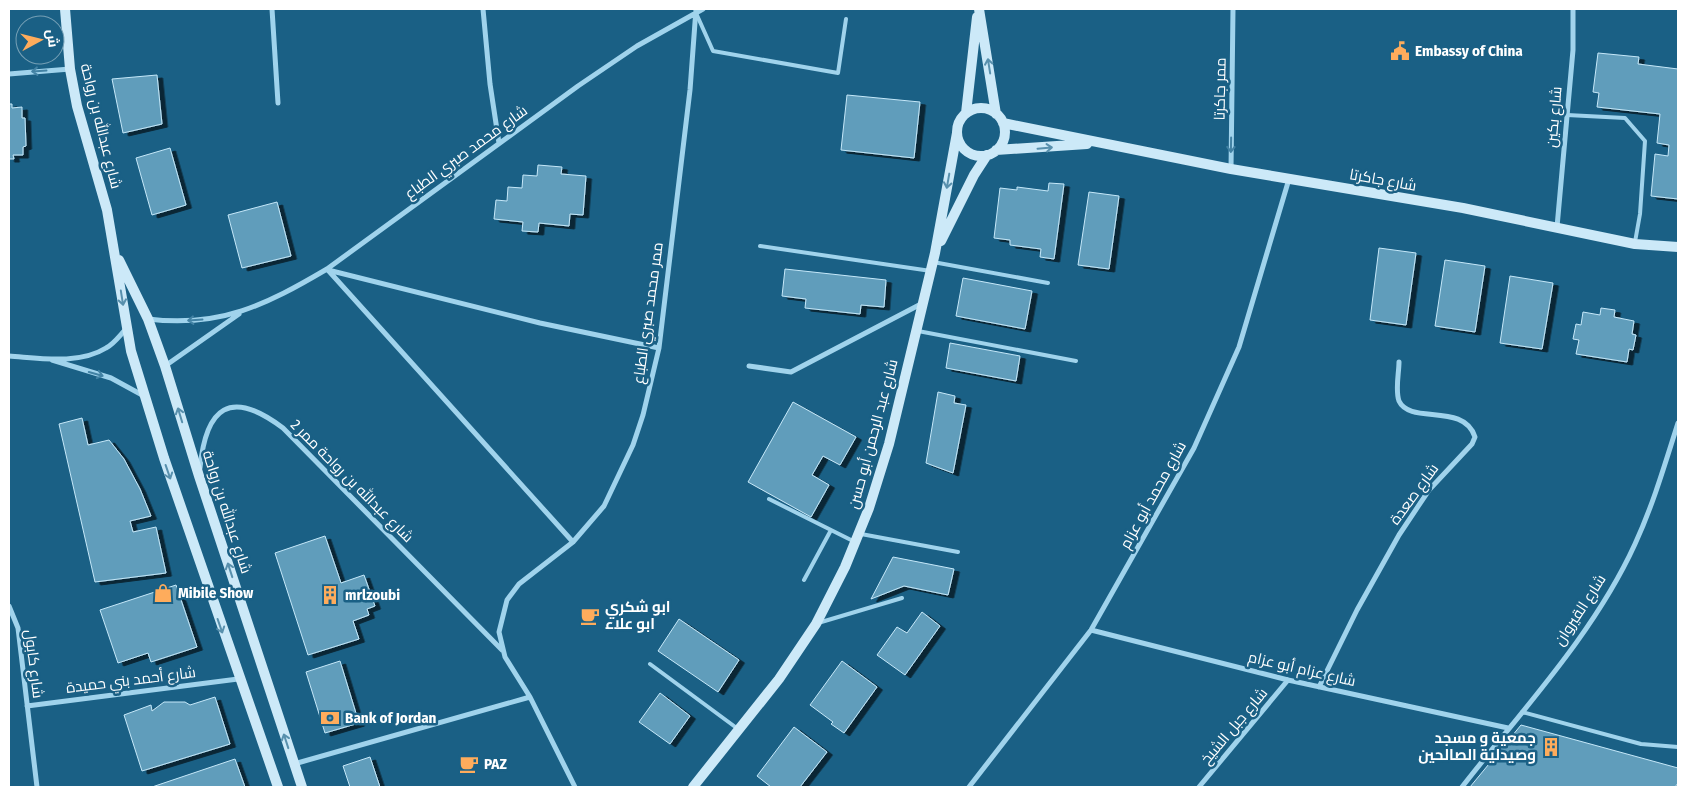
<svg xmlns="http://www.w3.org/2000/svg" width="1687" height="796" viewBox="0 0 1687 796" font-family="'Fira Sans Condensed',Cairo,sans-serif">
	<defs>
		<filter id="shadow"><feDropShadow dx="5.5" dy="3" stdDeviation="0" flood-color="#0009"/></filter>
	</defs>
	<rect width="100%" height="100%" fill="#1a6085"/>
	<path fill="#619dbb" stroke="#c5e8f9" filter="url(#shadow)" d="M 1598,53 L 1639,57 L 1638,64 L 1678,69 L 1678,199 L 1651,196 L 1655,154 L 1668,156 L 1669,145 L 1657,143 L 1660,114 L 1597,107 L 1599,93 L 1593,92 Z
		M 157,75 L 162,124 L 123,133 L 112,79 Z
		M 847,95 L 920,102 L 914,158 L 841,150 Z
		M 9,104 L 12,104 L 12,108 L 22,107 L 22,118 L 25,118 L 26,146 L 23,147 L 23,155 L 13,155 L 14,159 L 9,159 Z
		M 170,148 L 186,205 L 152,215 L 136,158 Z
		M 538,165 L 562,167 L 561,174 L 586,176 L 583,215 L 570,214 L 569,226 L 539,223 L 538,232 L 522,231 L 523,222 L 494,219 L 496,200 L 507,201 L 508,187 L 522,188 L 523,175 L 537,176 Z
		M 1049,183 L 1064,184 L 1054,259 L 1040,257 L 1041,249 L 1010,245 L 1010,240 L 994,238 L 1000,188 L 1017,190 L 1017,187 L 1048,191 Z
		M 1089,192 L 1119,196 L 1109,269 L 1078,265 Z
		M 277,202 L 291,256 L 242,268 L 228,215 Z
		M 1379,248 L 1416,253 L 1406,325 L 1370,320 Z
		M 1445,260 L 1485,266 L 1475,332 L 1435,326 Z
		M 785,269 L 886,280 L 884,307 L 861,305 L 860,314 L 805,308 L 806,299 L 782,296 Z
		M 1510,276 L 1553,283 L 1542,349 L 1500,343 Z
		M 963,278 L 1032,291 L 1025,329 L 956,316 Z
		M 1601,308 L 1615,310 L 1614,317 L 1634,321 L 1632,334 L 1636,335 L 1633,350 L 1629,349 L 1627,362 L 1576,354 L 1579,340 L 1573,339 L 1576,324 L 1581,325 L 1583,312 L 1600,315 Z
		M 950,343 L 1020,356 L 1016,381 L 946,368 Z
		M 938,392 L 955,396 L 954,403 L 966,405 L 953,473 L 926,463 Z
		M 793,402 L 856,437 L 840,465 L 823,456 L 812,475 L 829,485 L 811,517 L 748,482 Z
		M 82,418 L 88,445 L 109,440 L 124,459 L 140,489 L 151,516 L 130,521 L 133,532 L 156,527 L 166,573 L 95,582 L 59,424 Z
		M 325,536 L 341,583 L 364,575 L 375,606 L 367,609 L 369,615 L 353,621 L 359,639 L 308,655 L 275,553 Z
		M 893,557 L 954,569 L 948,595 L 904,586 L 871,599 Z
		M 176,585 L 197,647 L 151,662 L 148,653 L 118,663 L 100,610 Z
		M 922,612 L 940,626 L 905,675 L 877,655 L 897,627 L 907,633 Z
		M 679,619 L 739,660 L 718,692 L 658,651 Z
		M 340,661 L 359,723 L 325,733 L 306,672 Z
		M 842,661 L 877,687 L 844,733 L 831,724 L 833,722 L 810,705 Z
		M 660,693 L 690,716 L 670,744 L 639,722 Z
		M 215,697 L 230,744 L 142,771 L 124,715 L 151,705 L 152,711 L 164,702 L 185,702 L 190,705 Z
		M 1521,725 L 1678,768 L 1678,783 L 1675,787 L 1470,787 Z
		M 794,727 L 827,752 L 800,787 L 771,787 L 757,776 Z
		M 370,757 L 380,787 L 350,787 L 343,766 Z
		M 235,759 L 245,787 L 152,787 Z"/>
	<g fill="none" stroke-linecap="round" stroke-linejoin="round">
		<path stroke="#a0d3ec" stroke-width="4" d="M 696,13 L 713,51 L 838,73 L 846,19
			M 1567,115 L 1625,118 L 1645,141 L 1640,214 L 1635,242
			M 760,246 L 931,271
			M 933,262 L 1048,283
			M 918,331 L 1076,361
			M 769,499 L 855,542
			M 861,534 L 958,552
			M 804,580 L 831,530
			M 818,623 L 902,598
			M 650,664 L 738,729
			M 1522,712 L 1641,744 L 1678,747"/>
		<path stroke="#a0d3ec" stroke-width="5" d="M 272,9 L 278,103
			M 483,9 L 490,84 L 499,143
			M 9,74 L 70,69
			M 1231,169 L 1233,9
			M 1557,227 L 1573,50 L 1573,9
			M 327,269 L 573,542
			M 328,270 L 540,323 L 659,348
			M 148,319 C 220,328 266,305 327,269 L 578,86 L 637,46 L 703,9
			M 9,356 C 39,358 79,365 106,348 C 114,344 120,335 126,329
			M 52,360 L 111,378 L 144,396
			M 165,366 L 239,314
			M 749,366 L 791,372 L 921,304
			M 200,468 C 206,407 230,388 283,428 L 502,650
			M 9,606 L 18,628 L 37,787
			M 1091,630 L 1288,680 L 1508,728
			M 1319,687 L 1357,610 L 1399,535 L 1429,490 L 1472,444 L 1475,437 C 1464,402 1410,425 1399,401 C 1395,390 1399,373 1399,362
			M 27,706 L 238,679
			M 294,764 L 530,697
			M 575,787 L 530,697 L 505,657 L 499,632 L 507,600 L 519,584 L 573,542 L 604,506 L 633,445 L 643,415 L 659,348 L 690,90 L 696,9
			M 969,787 L 1091,630 L 1194,448 L 1239,347 L 1289,179
			M 1199,787 L 1288,680
			M 1462,787 C 1522,710 1594,634 1635,544 C 1653,505 1665,464 1678,423"/>
		<path stroke="#cce9f8" stroke-width="10" d="M 65,9 L 70,69 L 77,106 L 107,210 L 131,351 L 164,458 L 278,787
			M 979,9 L 996,114
			M957 132a24 24 0 1 1 48 0a24 24 0 1 1-48 0Z
			M 966,113 L 977,17
			M 1003,123 L 1231,169 L 1463,208 L 1635,244 L 1678,247
			M 996,150 L 1087,144
			M 941,241 L 974,175 L 987,155
			M 119,260 L 148,319 L 165,366 L 199,476 L 302,787
			M 693,787 L 779,679 L 816,624 L 845,567 L 869,508 L 889,444 L 935,253 L 957,133"/>
	</g>
	<defs><path id="oneway-shaft" d="M-6 0H5M1.5-3L5.5 0L1.5 3" fill="none" stroke-width="1.6" stroke-linecap="round" stroke-linejoin="round" transform="scale(1.25)"/></defs>
	<g stroke="#5890ad">
		<use href="#oneway-shaft" transform="translate(989 66) rotate(-99)"/>
		<use href="#oneway-shaft" transform="translate(1045 148) rotate(-5)"/>
		<use href="#oneway-shaft" transform="translate(948 181) rotate(100)"/>
		<use href="#oneway-shaft" transform="translate(122 298) rotate(81)"/>
		<use href="#oneway-shaft" transform="translate(180 415) rotate(-107)"/>
		<use href="#oneway-shaft" transform="translate(168 472) rotate(71)"/>
		<use href="#oneway-shaft" transform="translate(230 570) rotate(-108)"/>
		<use href="#oneway-shaft" transform="translate(220 626) rotate(71)"/>
		<use href="#oneway-shaft" transform="translate(286 741) rotate(-108)"/>
	</g>
	<g stroke="#4282a4">
		<use href="#oneway-shaft" transform="translate(39 71) rotate(176)"/>
		<use href="#oneway-shaft" transform="translate(1231 145) rotate(91)"/>
		<use href="#oneway-shaft" transform="translate(195 320) rotate(176)"/>
		<use href="#oneway-shaft" transform="translate(96 374) rotate(16)"/>
	</g>
	<defs>
		<g id="civic-bare" transform="scale(1.5)"><path d="M-.6-6.5H3V-4.5H.6V-3L4-1V1h2V6H-6V1h2V-1L-.6-3ZM-1.2 2.5V6h2.4V2.5Z" fill="#feac5c" stroke="#1a6085" stroke-width="2.5" paint-order="stroke"/></g>
		<g id="shop-bare" transform="scale(1.5)"><path d="M-5-2.5h2.3a2.7 3.5 0 0 1 5.4 0H5L5.5 6h-11ZM-1.5-2.5h3a1.5 2.3 0 0 0-3 0Z" fill="#feac5c" stroke="#1a6085" stroke-width="2.5" paint-order="stroke"/></g>
		<g id="building-bare" transform="scale(1.5)"><path d="M-4-6H4V6H1V3H-1V6H-4ZM-2.5-4.3h1.7v1.8h-1.7ZM.8-4.3h1.7v1.8H.8ZM-2.5-1h1.7V.8h-1.7ZM.8-1h1.7V.8H.8Z" fill="#feac5c" stroke="#1a6085" stroke-width="2.5" paint-order="stroke"/></g>
		<g id="cafe-bare" transform="scale(1.5)"><path d="M-5.5-4.5H6V0H3Q3 3.5 0 3.5H-2.5Q-5.5 3.5-5.5 0ZM3-3.2v2h1.7v-2ZM-6 4.5H4V6H-6Z" fill="#feac5c" stroke="#1a6085" stroke-width="2.5" paint-order="stroke"/></g>
		<g id="bank-bare" transform="scale(1.5)"><path d="M-6-4H6V4H-6ZM0-2.3a2.3 2.3 0 1 0 0 4.6a2.3 2.3 0 1 0 0-4.6Z" fill="#feac5c" stroke="#1a6085" stroke-width="2.5" paint-order="stroke"/></g>
	</defs>
	<g fill-rule="evenodd">
		<use href="#civic-bare" x="1400" y="51"/>
		<use href="#shop-bare" x="163" y="593"/>
		<use href="#building-bare" x="330" y="595"/>
		<use href="#cafe-bare" x="590" y="616"/>
		<use href="#bank-bare" x="330" y="718"/>
		<use href="#building-bare" x="1551" y="747"/>
		<use href="#cafe-bare" x="469" y="764"/>
	</g>
	<g text-anchor="middle" dominant-baseline="central" stroke-width="5" stroke-linejoin="round" paint-order="stroke">
		<g font-size="15" font-weight="bold" fill="#fff" stroke="#1a6085" text-anchor="start">
			<text x="1415" y="51">Embassy of China</text>
			<text x="178" y="593">Mibile Show</text>
			<text x="345" y="595">mrlzoubi</text>
			<text x="605" y="607">ابو شكري<tspan x="605" dy="17">ابو علاء</tspan></text>
			<text x="345" y="718">Bank of Jordan</text>
			<text x="1536" y="738" text-anchor="end">جمعية و مسجد<tspan x="1536" dy="17">وصيدلية الصالحين</tspan></text>
			<text x="484" y="764">PAZ</text>
		</g>
		<g font-size="15" fill="#fff" stroke="#1a6085">
			<text transform="translate(1220 89) rotate(-89)">ممر جاكرتا</text>
			<text transform="translate(1554 117) rotate(-85)">شارع بكين</text>
			<text transform="translate(101 126) rotate(76)">شارع عبدالله بن رواحة</text>
			<text transform="translate(466 152) rotate(-36)">شارع محمد صبري الطباع</text>
			<text transform="translate(1383 180) rotate(10)">شارع جاكرتا</text>
			<text transform="translate(648 313) rotate(-82)">ممر محمد صبري الطباع</text>
			<text transform="translate(873 434) rotate(-75)">شارع عبد الرحمن أبو حسن</text>
			<text transform="translate(352 481) rotate(45)">شارع عبدالله بن رواحة ممر 2</text>
			<text transform="translate(1414 494) rotate(-54)">شارع صعدة</text>
			<text transform="translate(1153 495) rotate(-61)">شارع محمد أبو عزام</text>
			<text transform="translate(227 512) rotate(72)">شارع عبدالله بن رواحة</text>
			<text transform="translate(1580 610) rotate(-57)">شارع القيروان</text>
			<text transform="translate(34 664) rotate(83)">شارع كابول</text>
			<text transform="translate(1302 669) rotate(13)">شارع عزام أبو عزام</text>
			<text transform="translate(131 680) rotate(-7)">شارع أحمد بني حميدة</text>
			<text transform="translate(1234 726) rotate(-50)">شارع جبل الشيخ</text>
		</g>
	</g>
	<rect width="1687" height="796" fill="none" stroke="#ffffff" stroke-width="20"/>
	<g transform="translate(40 40) rotate(83)"><circle r="24" fill="#1a6085" stroke="#76a0b6"/>
	<path d="M0-4L9 19L0 12L-9 19Z" fill="#feac5c"/>
	<text y="-8" font-size="14" font-weight="bold" text-anchor="middle" fill="#ffffff">ش</text>
	</g>
</svg>
